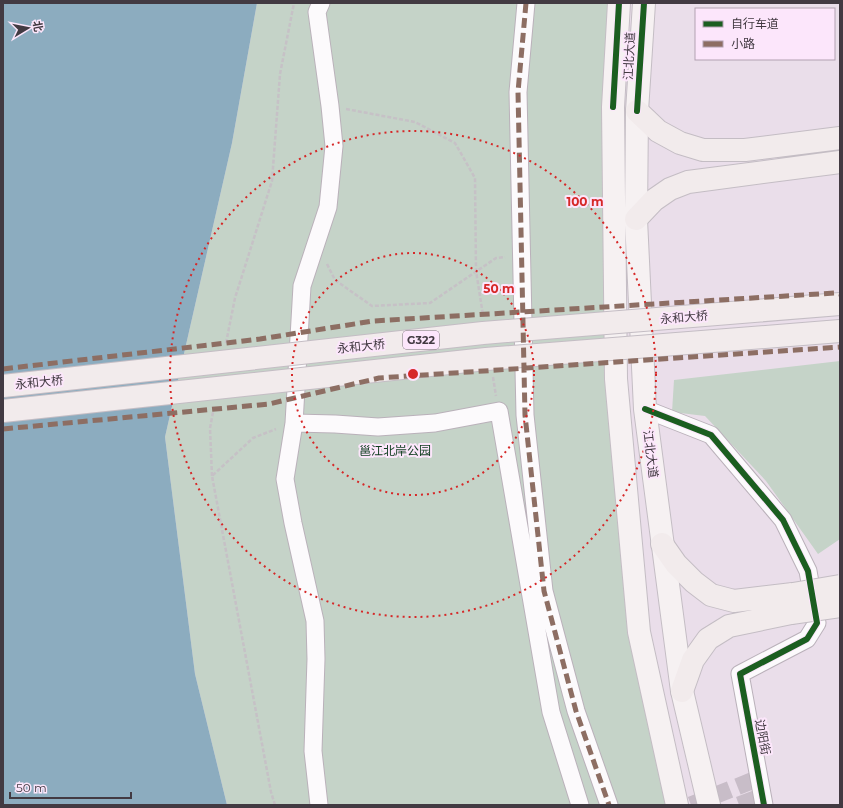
<svg xmlns="http://www.w3.org/2000/svg" width="843" height="808" viewBox="0 0 843 808" font-family="Montserrat,'Noto Sans SC',sans-serif">
	<rect width="100%" height="100%" fill="#eadeea"/>
	<path fill="#c5d3c8" d="M 257,3 L 619,3 L 613,107 L 639,632 L 677,805 L 227,805 L 195,674 L 165,437 L 232,143 Z
		M 840,361 L 840,539 L 818,554 L 766,481 L 705,416 L 672,412 L 674,380 Z"/>
	<path fill="#8cacbf" d="M 3,3 L 257,3 L 232,143 L 165,437 L 195,674 L 227,805 L 3,805 Z"/>
	<g fill="none" stroke-linecap="round" stroke-linejoin="round">
		<path stroke="#c8bdc8" stroke-width="17" stroke-dasharray="17 8" stroke-linecap="butt" d="M 691,805 L 759,778
			M 739,805 L 763,796"/>
		<g stroke="#bab1ba" stroke-width="19">
			<path id="minor" d="M 526,3 L 518,92 L 525,415 L 544,591 L 576,711 L 609,805
				M 645,409 L 711,435 L 783,520 L 808,571 L 817,623 L 807,639 L 740,674 L 764,805
				M 294,423 L 335,424 L 378,427 L 435,423 L 499,411 L 551,712 L 580,805
				M 319,805 L 313,751 L 316,659 L 315,621 L 293,523 L 285,479 L 294,423 L 302,286 L 328,207 L 334,146 L 330,106 L 317,12 L 321,3"/>
		</g>
		<g stroke="#c4bdc4" stroke-width="24">
			<path id="major" d="M 619,3 L 613,107 L 616,379 L 639,632 L 677,805
				M 644,3 L 637,111 L 636,219 L 645,409 L 682,691 L 707,797 L 709,805"/>
		</g>
		<g stroke="#c4bdc4" stroke-width="24">
			<path id="highway" d="M 637,111 L 658,131 L 680,143 L 703,150 L 745,150 L 840,138
				M 636,219 L 654,200 L 670,189 L 688,182 L 840,162
				M 662,544 L 676,564 L 694,582 L 711,595 L 734,601 L 793,594
				M 682,691 L 693,660 L 708,639 L 729,626 L 791,613"/>
		</g>
		<path stroke="#c6c1c6" stroke-width="2.5" stroke-dasharray="4 2" stroke-linecap="butt" d="M 346,109 L 415,122 L 455,143 L 475,178 L 476,271 L 483,315
			M 327,264 L 335,280 L 372,306 L 430,303 L 496,258 L 505,257
			M 226,343 L 235,298 L 272,181 L 280,74 L 294,3
			M 493,377 L 496,396
			M 212,476 L 210,428 L 214,407
			M 275,805 L 271,792 L 212,476 L 253,438 L 276,429"/>
		<use href="#minor" stroke="#fcfafc" stroke-width="17"/>
		<use href="#major" stroke="#f6f1f2" stroke-width="22"/>
		<use href="#highway" stroke="#f2ebec" stroke-width="22"/>
		<g stroke="#c4bdc4" stroke-width="24" stroke-linecap="butt">
			<path id="highway-bridge" d="M 3,386 L 483,333 L 840,304
				M 3,411 L 486,359 L 840,331
				M 793,594 L 840,586
				M 791,613 L 840,606"/>
		</g>
		<use href="#highway-bridge" stroke="#f2ebec" stroke-width="22"/>
		<path stroke="#8d6e63" stroke-width="5" stroke-dasharray="10 5" stroke-linecap="butt" d="M 526,3 L 518,92 L 525,415 L 544,591 L 576,711 L 609,805
			M 3,369 L 260,339 L 373,321 L 835,293 L 840,294
			M 3,429 L 269,404 L 379,378 L 840,347"/>
		<g stroke="#fce6fb" stroke-width="8">
			<path id="cycleway" d="M 613,107 L 619,3
				M 637,111 L 644,3
				M 645,409 L 711,435 L 783,520 L 808,571 L 817,623 L 807,639 L 740,674 L 764,805"/>
		</g>
		<use href="#cycleway" stroke="#1b5e20" stroke-width="6"/>
	</g>
	<g fill="none" stroke="#d62828" stroke-width="2" stroke-dasharray="2 4">
		<circle cx="413" cy="374" r="121"/>
		<circle cx="413" cy="374" r="243"/>
	</g>
	<g text-anchor="middle" dominant-baseline="central" stroke-width="4" stroke-linejoin="round" paint-order="stroke">
		<rect fill="#fce6fb" stroke="#7a6e7a" stroke-width="1" x="403" y="331" width="36" height="18" rx="3"/>
		<g font-size="11" font-weight="bold" fill="#423a42">
			<text x="421" y="340">G322</text>
		</g>
		<g font-size="12" fill="#423a42" stroke="#fce6fb">
			<text transform="translate(629 56) rotate(-87)">江北大道</text>
			<text transform="translate(684 317) rotate(-5)">永和大桥</text>
			<text transform="translate(361 346) rotate(-6)">永和大桥</text>
			<text transform="translate(39 382) rotate(-6)">永和大桥</text>
			<text transform="translate(651 454) rotate(83)">江北大道</text>
			<text transform="translate(763 737) rotate(79)">边阳街</text>
		</g>
		<g font-size="12" fill="#0c3b1c" stroke="#fce6fb">
			<text x="395" y="450">邕江北岸公园</text>
		</g>
	</g>
	<circle cx="413" cy="374" r="6" fill="#d62828" stroke="#fce6fb" stroke-width="2"/>
	<g font-size="12" text-anchor="middle" font-weight="bold" fill="#d62828" stroke="#fce6fb" stroke-width="4" stroke-linejoin="round" paint-order="stroke">
		<text x="585" y="206">100 m</text>
		<text x="499" y="293">50 m</text>
	</g>
	<rect width="843" height="808" fill="none" stroke="#423a42" stroke-width="8"/>
	<rect x="695" y="8" width="140" height="52" fill="#fce6fb" stroke="#b2a1b1"/>
	<rect x="703" y="21" width="20" height="6" fill="#1b5e20" stroke="#b2a1b1"/>
	<text x="731" y="28" font-size="12" fill="#423a42">自行车道</text>
	<rect x="703" y="41" width="20" height="6" fill="#8d6e63" stroke="#b2a1b1"/>
	<text x="731" y="48" font-size="12" fill="#423a42">小路</text>
	<g transform="translate(28 28) rotate(80)" stroke="#fce6fb" stroke-width="3" paint-order="stroke">
	<path d="M0-3L7 15L0 10L-7 15Z" fill="#423a42"/>
	<text y="-6" font-size="11" font-weight="bold" text-anchor="middle" fill="#423a42">北</text>
	</g>
	<path d="M10 792v6h121v-6" fill="none" stroke="#423a42" stroke-width="2"/>
	<text x="16" y="792" font-size="12" fill="#423a42" stroke="#fce6fb" stroke-width="3" paint-order="stroke">50 m</text>
</svg>
